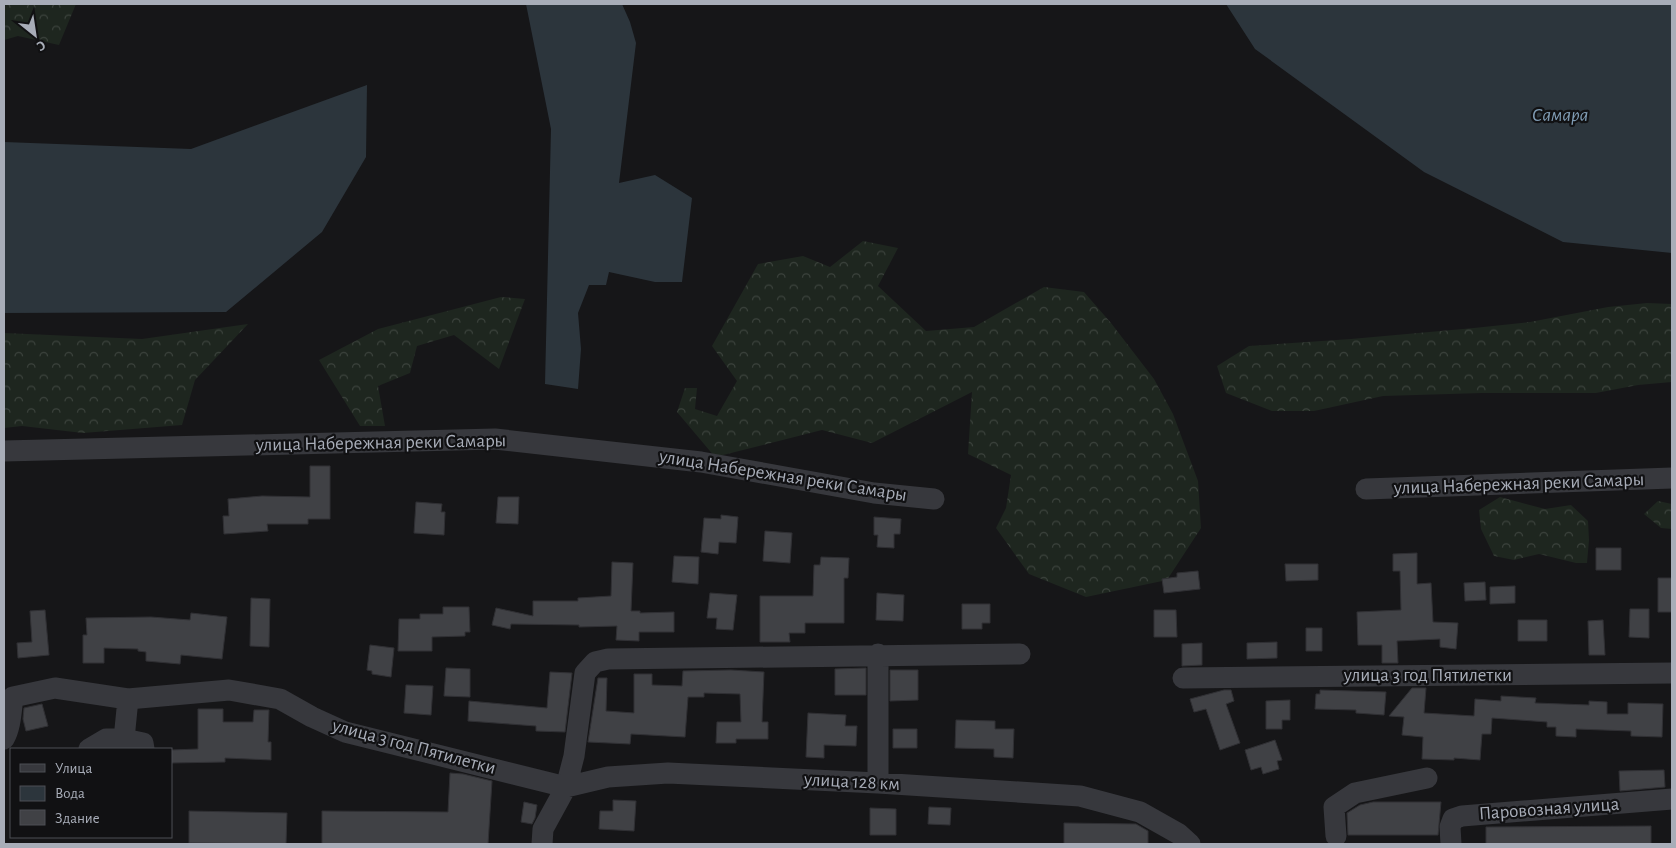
<svg xmlns="http://www.w3.org/2000/svg" width="1676" height="848" viewBox="0 0 1676 848" font-family="'Alegreya Sans',sans-serif">
	<defs>
		<pattern id="forest-crowns" width="20" height="18" patternUnits="userSpaceOnUse" patternTransform="scale(1.25)"><rect width="20" height="18" fill="#1e261f"/><path d="M2 6a3 3 0 1 1 6 0M12 15a3 3 0 1 1 6 0" fill="none" stroke="#3c433d"/></pattern>
	</defs>
	<rect width="100%" height="100%" fill="#161618"/>
	<path fill="url(#forest-crowns)" d="M 4,4 L 76,4 L 59,45 L 18,36 L 4,40 Z
		M 863,241 L 898,248 L 878,286 L 926,331 L 974,327 L 1044,287 L 1084,292 L 1111,323 L 1154,379 L 1173,414 L 1198,481 L 1201,528 L 1167,580 L 1086,597 L 1029,574 L 996,528 L 1006,508 L 1011,475 L 968,454 L 972,392 L 872,443 L 822,430 L 715,457 L 677,412 L 685,388 L 697,388 L 695,409 L 717,416 L 737,381 L 712,346 L 758,264 L 803,256 L 830,267 Z
		M 501,297 L 525,299 L 499,369 L 454,335 L 417,346 L 410,373 L 378,386 L 385,426 L 360,426 L 319,360 L 378,329 Z
		M 1647,303 L 1672,304 L 1672,382 L 1638,385 L 1596,393 L 1482,393 L 1383,396 L 1314,411 L 1272,411 L 1226,393 L 1217,366 L 1249,346 L 1351,339 L 1474,328 L 1530,322 L 1608,307 Z
		M 248,324 L 195,380 L 182,425 L 83,433 L 22,426 L 4,428 L 4,333 L 142,339 Z
		M 1500,497 L 1545,509 L 1571,505 L 1588,521 L 1589,540 L 1587,563 L 1576,563 L 1539,554 L 1514,560 L 1494,556 L 1481,529 L 1479,510 Z
		M 1658,501 L 1672,504 L 1672,529 L 1661,528 L 1644,514 Z"/>
	<path fill="#2c353c" d="M 526,4 L 622,4 L 630,22 L 636,43 L 619,183 L 655,175 L 692,198 L 682,282 L 655,282 L 609,272 L 606,285 L 589,285 L 578,313 L 581,349 L 578,389 L 545,384 L 551,129 Z
		M 1226,4 L 1672,4 L 1672,253 L 1563,242 L 1424,172 L 1255,49 Z
		M 367,85 L 366,157 L 322,232 L 226,312 L 4,313 L 4,142 L 191,149 Z"/>
	<path fill="#404145" stroke="#303034" d="M 310,466 L 330,466 L 330,519 L 308,519 L 308,524 L 267,524 L 268,531 L 224,534 L 223,516 L 229,516 L 228,499 L 262,496 L 310,497 Z
		M 498,497 L 519,497 L 518,524 L 496,523 Z
		M 416,502 L 442,504 L 441,512 L 445,512 L 444,535 L 414,533 Z
		M 721,515 L 738,517 L 736,543 L 719,542 L 718,554 L 701,552 L 704,518 L 721,519 Z
		M 874,517 L 901,519 L 900,534 L 894,534 L 894,548 L 877,547 L 878,535 L 874,535 Z
		M 765,531 L 792,533 L 790,563 L 763,561 Z
		M 1596,548 L 1621,548 L 1621,570 L 1596,570 Z
		M 1417,553 L 1417,584 L 1431,583 L 1433,622 L 1458,623 L 1456,649 L 1440,647 L 1440,639 L 1397,641 L 1398,663 L 1382,663 L 1382,645 L 1358,645 L 1357,612 L 1401,610 L 1400,571 L 1393,571 L 1393,554 Z
		M 674,556 L 699,557 L 698,584 L 672,582 Z
		M 821,557 L 849,558 L 848,578 L 844,578 L 844,623 L 805,623 L 805,633 L 789,633 L 790,642 L 760,642 L 760,596 L 813,596 L 814,565 L 820,565 Z
		M 612,562 L 633,563 L 631,611 L 640,611 L 640,613 L 674,612 L 674,632 L 639,632 L 639,641 L 616,640 L 617,626 L 579,627 L 579,625 L 511,624 L 510,629 L 492,625 L 496,608 L 533,616 L 533,601 L 578,601 L 578,598 L 611,596 Z
		M 1285,564 L 1318,564 L 1318,580 L 1286,581 Z
		M 1198,571 L 1200,589 L 1164,593 L 1162,579 L 1177,577 L 1177,573 Z
		M 1658,578 L 1672,578 L 1672,612 L 1658,612 Z
		M 1485,582 L 1486,600 L 1465,601 L 1464,583 Z
		M 1515,586 L 1515,603 L 1490,604 L 1490,587 Z
		M 710,593 L 737,595 L 733,630 L 716,629 L 717,618 L 707,618 Z
		M 877,593 L 904,595 L 903,621 L 876,620 Z
		M 251,598 L 270,599 L 269,647 L 250,646 Z
		M 962,604 L 990,604 L 990,623 L 982,623 L 982,629 L 962,629 Z
		M 443,607 L 469,607 L 470,632 L 465,632 L 465,636 L 432,637 L 432,651 L 398,651 L 399,619 L 420,619 L 420,614 L 443,614 Z
		M 1630,609 L 1649,609 L 1649,638 L 1629,637 Z
		M 45,610 L 49,655 L 18,658 L 17,643 L 32,642 L 30,611 Z
		M 1154,610 L 1176,610 L 1177,637 L 1154,637 Z
		M 191,613 L 227,617 L 222,659 L 181,655 L 180,664 L 146,661 L 146,652 L 138,651 L 138,649 L 104,648 L 104,663 L 83,663 L 83,635 L 87,635 L 86,618 L 151,617 L 190,620 Z
		M 1518,620 L 1547,620 L 1547,641 L 1518,641 Z
		M 1603,620 L 1605,655 L 1589,655 L 1588,621 Z
		M 1306,628 L 1322,628 L 1322,651 L 1306,651 Z
		M 1277,642 L 1277,658 L 1247,659 L 1247,643 Z
		M 1202,643 L 1202,665 L 1182,666 L 1182,644 Z
		M 370,645 L 394,648 L 391,677 L 372,674 L 372,671 L 367,670 Z
		M 446,668 L 470,669 L 470,697 L 444,696 Z
		M 866,668 L 866,695 L 835,695 L 835,669 Z
		M 731,670 L 764,672 L 762,722 L 768,722 L 768,739 L 736,739 L 736,743 L 716,743 L 717,722 L 741,722 L 740,694 L 704,693 L 704,697 L 688,697 L 685,737 L 631,734 L 630,744 L 588,742 L 598,678 L 607,678 L 606,711 L 634,713 L 634,674 L 652,674 L 652,685 L 682,686 L 683,671 Z
		M 890,670 L 918,670 L 918,700 L 890,701 Z
		M 550,672 L 572,673 L 565,732 L 536,731 L 536,726 L 468,721 L 469,701 L 547,708 Z
		M 406,685 L 433,686 L 431,715 L 404,713 Z
		M 1412,688 L 1426,688 L 1424,713 L 1474,716 L 1475,699 L 1501,701 L 1501,696 L 1536,698 L 1535,703 L 1589,705 L 1589,701 L 1607,702 L 1607,714 L 1628,714 L 1628,703 L 1663,704 L 1662,737 L 1631,736 L 1631,731 L 1576,729 L 1576,737 L 1556,736 L 1556,727 L 1547,727 L 1547,722 L 1492,718 L 1491,734 L 1482,734 L 1480,760 L 1454,758 L 1454,760 L 1422,759 L 1423,737 L 1402,735 L 1404,717 L 1389,716 Z
		M 1224,690 L 1231,690 L 1234,701 L 1226,704 L 1240,743 L 1220,750 L 1206,709 L 1194,712 L 1190,699 Z
		M 1320,690 L 1386,692 L 1384,715 L 1356,713 L 1356,710 L 1315,709 L 1316,694 L 1320,694 Z
		M 1290,700 L 1290,720 L 1282,720 L 1282,729 L 1266,729 L 1266,701 Z
		M 42,704 L 48,726 L 26,731 L 23,719 L 24,708 Z
		M 198,709 L 223,709 L 223,722 L 253,722 L 254,710 L 269,710 L 268,742 L 271,742 L 271,760 L 225,758 L 225,762 L 171,763 L 171,750 L 198,749 Z
		M 808,713 L 846,715 L 845,726 L 857,726 L 856,746 L 824,745 L 824,758 L 806,757 Z
		M 956,720 L 995,721 L 995,729 L 1014,729 L 1013,758 L 994,757 L 994,749 L 955,748 Z
		M 893,729 L 917,729 L 917,748 L 893,748 Z
		M 1275,740 L 1282,760 L 1277,761 L 1279,769 L 1263,774 L 1261,767 L 1251,770 L 1245,750 Z
		M 1664,770 L 1665,787 L 1620,791 L 1619,771 Z
		M 450,773 L 463,774 L 492,781 L 488,844 L 322,844 L 322,811 L 448,812 Z
		M 613,800 L 636,801 L 634,831 L 599,829 L 600,811 L 613,811 Z
		M 524,802 L 537,805 L 535,818 L 532,824 L 521,822 Z
		M 1373,802 L 1441,802 L 1438,835 L 1348,835 L 1347,813 L 1360,805 Z
		M 929,807 L 951,808 L 950,825 L 928,824 Z
		M 870,808 L 896,809 L 896,835 L 870,835 Z
		M 189,811 L 287,813 L 286,844 L 189,843 Z
		M 1064,823 L 1136,824 L 1148,831 L 1148,844 L 1064,844 Z
		M 1651,826 L 1651,844 L 1486,844 L 1486,827 Z"/>
	<g fill="none" stroke-linecap="round" stroke-linejoin="round">
		<path stroke="#37383d" stroke-width="21" d="M 4,451 L 495,439 L 701,462 L 874,493 L 934,499
			M 1366,489 L 1672,478
			M 878,654 L 878,783
			M 1183,678 L 1672,673
			M 4,739 C 11,727 11,711 13,697 L 55,688 L 128,699 L 229,690 L 280,699 L 312,717 L 345,732 L 566,787 L 608,777 L 668,773 L 878,783 L 1080,796 L 1140,812 L 1179,834 L 1190,844
			M 124,739 L 128,699
			M 89,749 L 106,739 L 124,739 L 143,743 L 144,749
			M 1336,836 L 1334,807 L 1355,793 L 1427,778
			M 542,844 L 543,829 L 566,787 L 574,756 L 585,673 L 595,662 L 608,659 L 1020,654
			M 1451,844 L 1450,827 L 1453,819 L 1462,816 L 1672,799"/>
	</g>
	<g text-anchor="middle" dominant-baseline="central" stroke-width="4.5" stroke-linejoin="round" paint-order="stroke">
		<g font-size="19" fill="#a8adb8" stroke="#111113">
			<text transform="translate(381 443) rotate(-1)">улица Набережная реки Самары</text>
			<text transform="translate(783 476) rotate(9)">улица Набережная реки Самары</text>
			<text transform="translate(1519 484) rotate(-2)">улица Набережная реки Самары</text>
			<text x="1428" y="675">улица 3 год Пятилетки</text>
			<text transform="translate(414 747) rotate(15)">улица 3 год Пятилетки</text>
			<text transform="translate(852 782) rotate(3)">улица 128 км</text>
			<text transform="translate(1549 809) rotate(-4)">Паровозная улица</text>
		</g>
		<g font-size="20" font-style="italic" fill="#7f9bb3" stroke="#111113">
			<text x="1560" y="115">Самара</text>
		</g>
	</g>
	<rect width="1676" height="848" fill="none" stroke="#a8adb8" stroke-width="10"/>
	<rect x="10" y="748" width="162" height="90" fill="#111113" stroke="#4d4f55"/>
	<rect x="20" y="764" width="25" height="8" fill="#37383d" stroke="#4d4f55"/>
	<text x="55" y="773" font-size="15" fill="#a8adb8">Улица</text>
	<rect x="20" y="786" width="25" height="15" fill="#2c353c" stroke="#4d4f55"/>
	<text x="55" y="798" font-size="15" fill="#a8adb8">Вода</text>
	<rect x="20" y="810" width="25" height="15" fill="#404145" stroke="#4d4f55"/>
	<text x="55" y="823" font-size="15" fill="#a8adb8">Здание</text>
	<g transform="translate(35 35) rotate(150)" stroke="#111113" stroke-width="4" paint-order="stroke">
	<path d="M0-4L9 19L0 12L-9 19Z" fill="#a8adb8"/>
	<text y="-8" font-size="14" font-weight="bold" text-anchor="middle" fill="#a8adb8">С</text>
	</g>
</svg>
